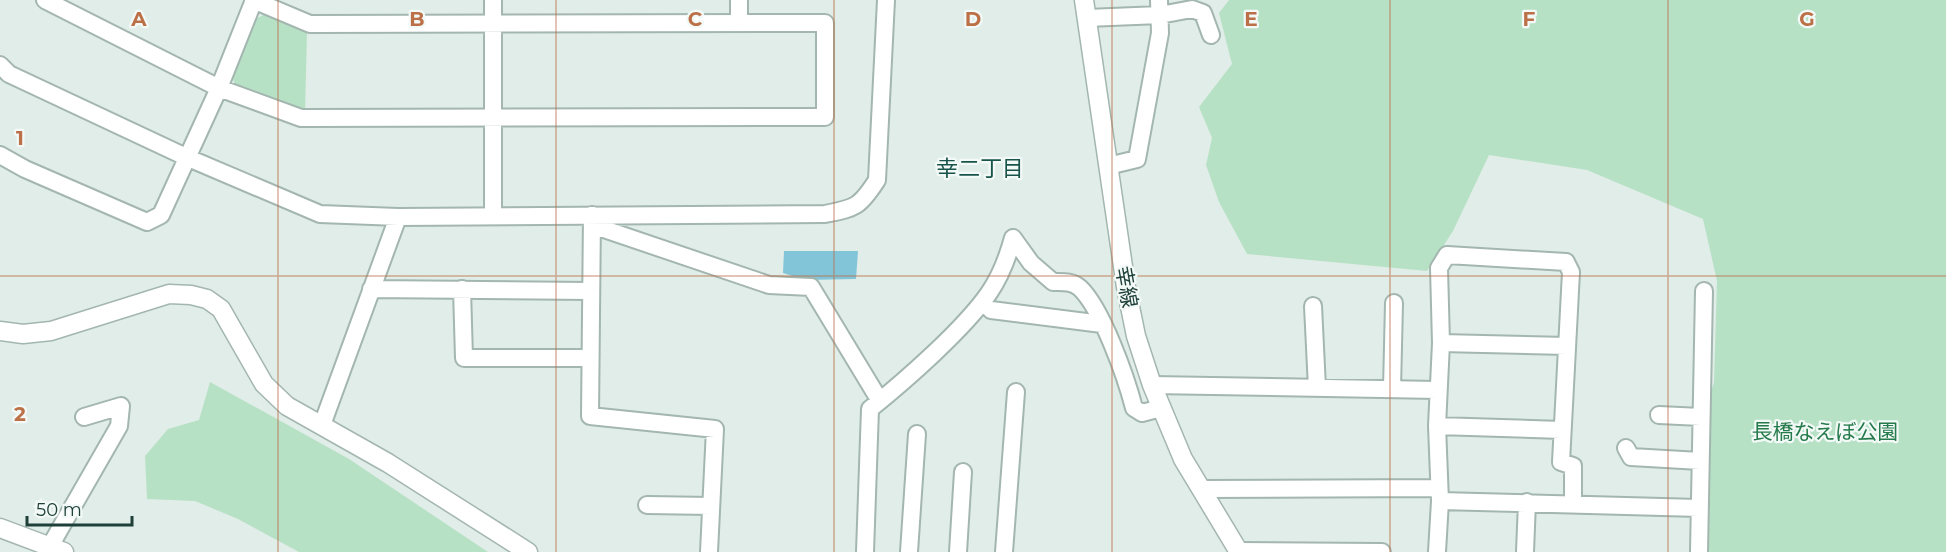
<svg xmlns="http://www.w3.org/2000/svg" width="1946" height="552" viewBox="0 0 1946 552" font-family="Montserrat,'Noto Sans JP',sans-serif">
	<rect width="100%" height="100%" fill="#e1ede8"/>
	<path fill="#b7e1c5" d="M 1229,0 L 1946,0 L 1946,552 L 1706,552 L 1704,409 L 1714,383 L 1717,281 L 1703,219 L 1587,170 L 1489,155 L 1453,231 L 1427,271 L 1247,254 L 1219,202 L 1206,165 L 1212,138 L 1199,107 L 1232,64 L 1219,13 Z
		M 265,14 L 307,32 L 305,112 L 235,84 L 231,74 L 254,20 Z
		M 210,382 L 349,459 L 488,552 L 299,552 L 238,519 L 195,501 L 147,499 L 145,456 L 168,429 L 199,420 Z"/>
	<path fill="#83c5d8" d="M 784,251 L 858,251 L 856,279 L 805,280 L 783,273 Z"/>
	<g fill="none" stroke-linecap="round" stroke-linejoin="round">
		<g stroke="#a3b6b0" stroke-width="20">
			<path id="minor" d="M 45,0 L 219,88 L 301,118 L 825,117 L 825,23 L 310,24 L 253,0
				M 493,0 L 493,215
				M 739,0 L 739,22
				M 1087,18 L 1160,15 L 1192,9 L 1203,13 L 1211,35
				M 0,65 L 9,74 L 186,157 L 320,214 L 398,217 L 825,214 C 855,208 859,208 877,180 L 886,0
				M 0,155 L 25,169 L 147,222 L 161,215 L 219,88 L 254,0
				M 1108,166 L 1137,159 L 1160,33 L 1159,0
				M 592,215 L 590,416 L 715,429 L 709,552
				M 592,225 L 769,285 L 811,287 L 880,401
				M 1013,238 L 1031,263 L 1053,282 C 1063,282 1072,281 1080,288 C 1102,309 1126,377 1134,408 L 1142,413 L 1161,408
				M 371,289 L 591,291
				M 462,289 L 464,358 L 590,358
				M 1313,306 L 1317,388
				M 991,310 L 1102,324
				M 1441,343 L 1567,346
				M 1152,385 L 1438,390
				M 1392,389 L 1394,303
				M 1659,415 L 1701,417
				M 322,425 L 398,217
				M 1437,426 L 1562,430
				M 1626,448 L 1631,457 L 1700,461
				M 1201,489 L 1439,488
				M 1440,501 L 1699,508
				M 647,505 L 711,506
				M 49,548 L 119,426 L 121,406 L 84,417
				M 1239,551 L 1382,552
				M 865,552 L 870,409 C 906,380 964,329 989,293 C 1000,277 1008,256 1013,238
				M 909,552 L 917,434
				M 958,552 L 963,472
				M 1004,552 L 1016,392
				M 1437,552 L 1440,501 L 1437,426 L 1441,343 L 1439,268 L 1447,255 L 1566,262 L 1571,272 L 1561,462 L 1573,466 L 1573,504
				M 1525,552 L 1527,502
				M 1699,552 L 1704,291"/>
		</g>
		<g stroke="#a3b6b0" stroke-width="21">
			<path id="tertiary" d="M 1084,0 L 1126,287 L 1136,336 L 1152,385 L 1183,459 L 1239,552
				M 0,331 L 23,334 L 51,331 L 169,294 L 191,295 L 207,299 L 221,309 L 264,384 L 287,406 L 388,463 L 528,552
				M 0,528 L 64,552"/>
		</g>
		<use href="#minor" stroke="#fff" stroke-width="16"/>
		<use href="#tertiary" stroke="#fff" stroke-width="18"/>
	</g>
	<path fill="none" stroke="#bc7047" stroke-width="1.5" stroke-opacity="0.55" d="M 278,0 L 278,552M 556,0 L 556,552M 834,0 L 834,552M 1112,0 L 1112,552M 1390,0 L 1390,552M 1668,0 L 1668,552M 0,276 L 1946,276"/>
	<g text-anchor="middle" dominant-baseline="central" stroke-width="4.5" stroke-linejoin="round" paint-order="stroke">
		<g font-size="21" fill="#1f4039" stroke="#f2f9f6">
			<text transform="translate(1127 287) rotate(80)">幸線</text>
		</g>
		<g font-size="21" fill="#257b4c" stroke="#f2f9f6">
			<text x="1825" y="431">長橋なえぼ公園</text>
		</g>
		<g font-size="22" fill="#19544a" stroke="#f2f9f6">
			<text x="980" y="168">幸二丁目</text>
		</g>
	</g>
	<g font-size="20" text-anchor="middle" font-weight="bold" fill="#bc7047" stroke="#f2f9f6" stroke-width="4.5" stroke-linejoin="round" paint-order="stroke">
		<text x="139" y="26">A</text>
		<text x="417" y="26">B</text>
		<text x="695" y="26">C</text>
		<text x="973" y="26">D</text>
		<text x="1251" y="26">E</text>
		<text x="1529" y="26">F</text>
		<text x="1807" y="26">G</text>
		<text x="20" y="145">1</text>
		<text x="20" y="421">2</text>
	</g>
	<path d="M27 516v9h105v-9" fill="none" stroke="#1f4039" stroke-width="3"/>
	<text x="36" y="516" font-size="18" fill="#1f4039" stroke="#f2f9f6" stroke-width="4.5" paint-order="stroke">50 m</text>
</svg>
